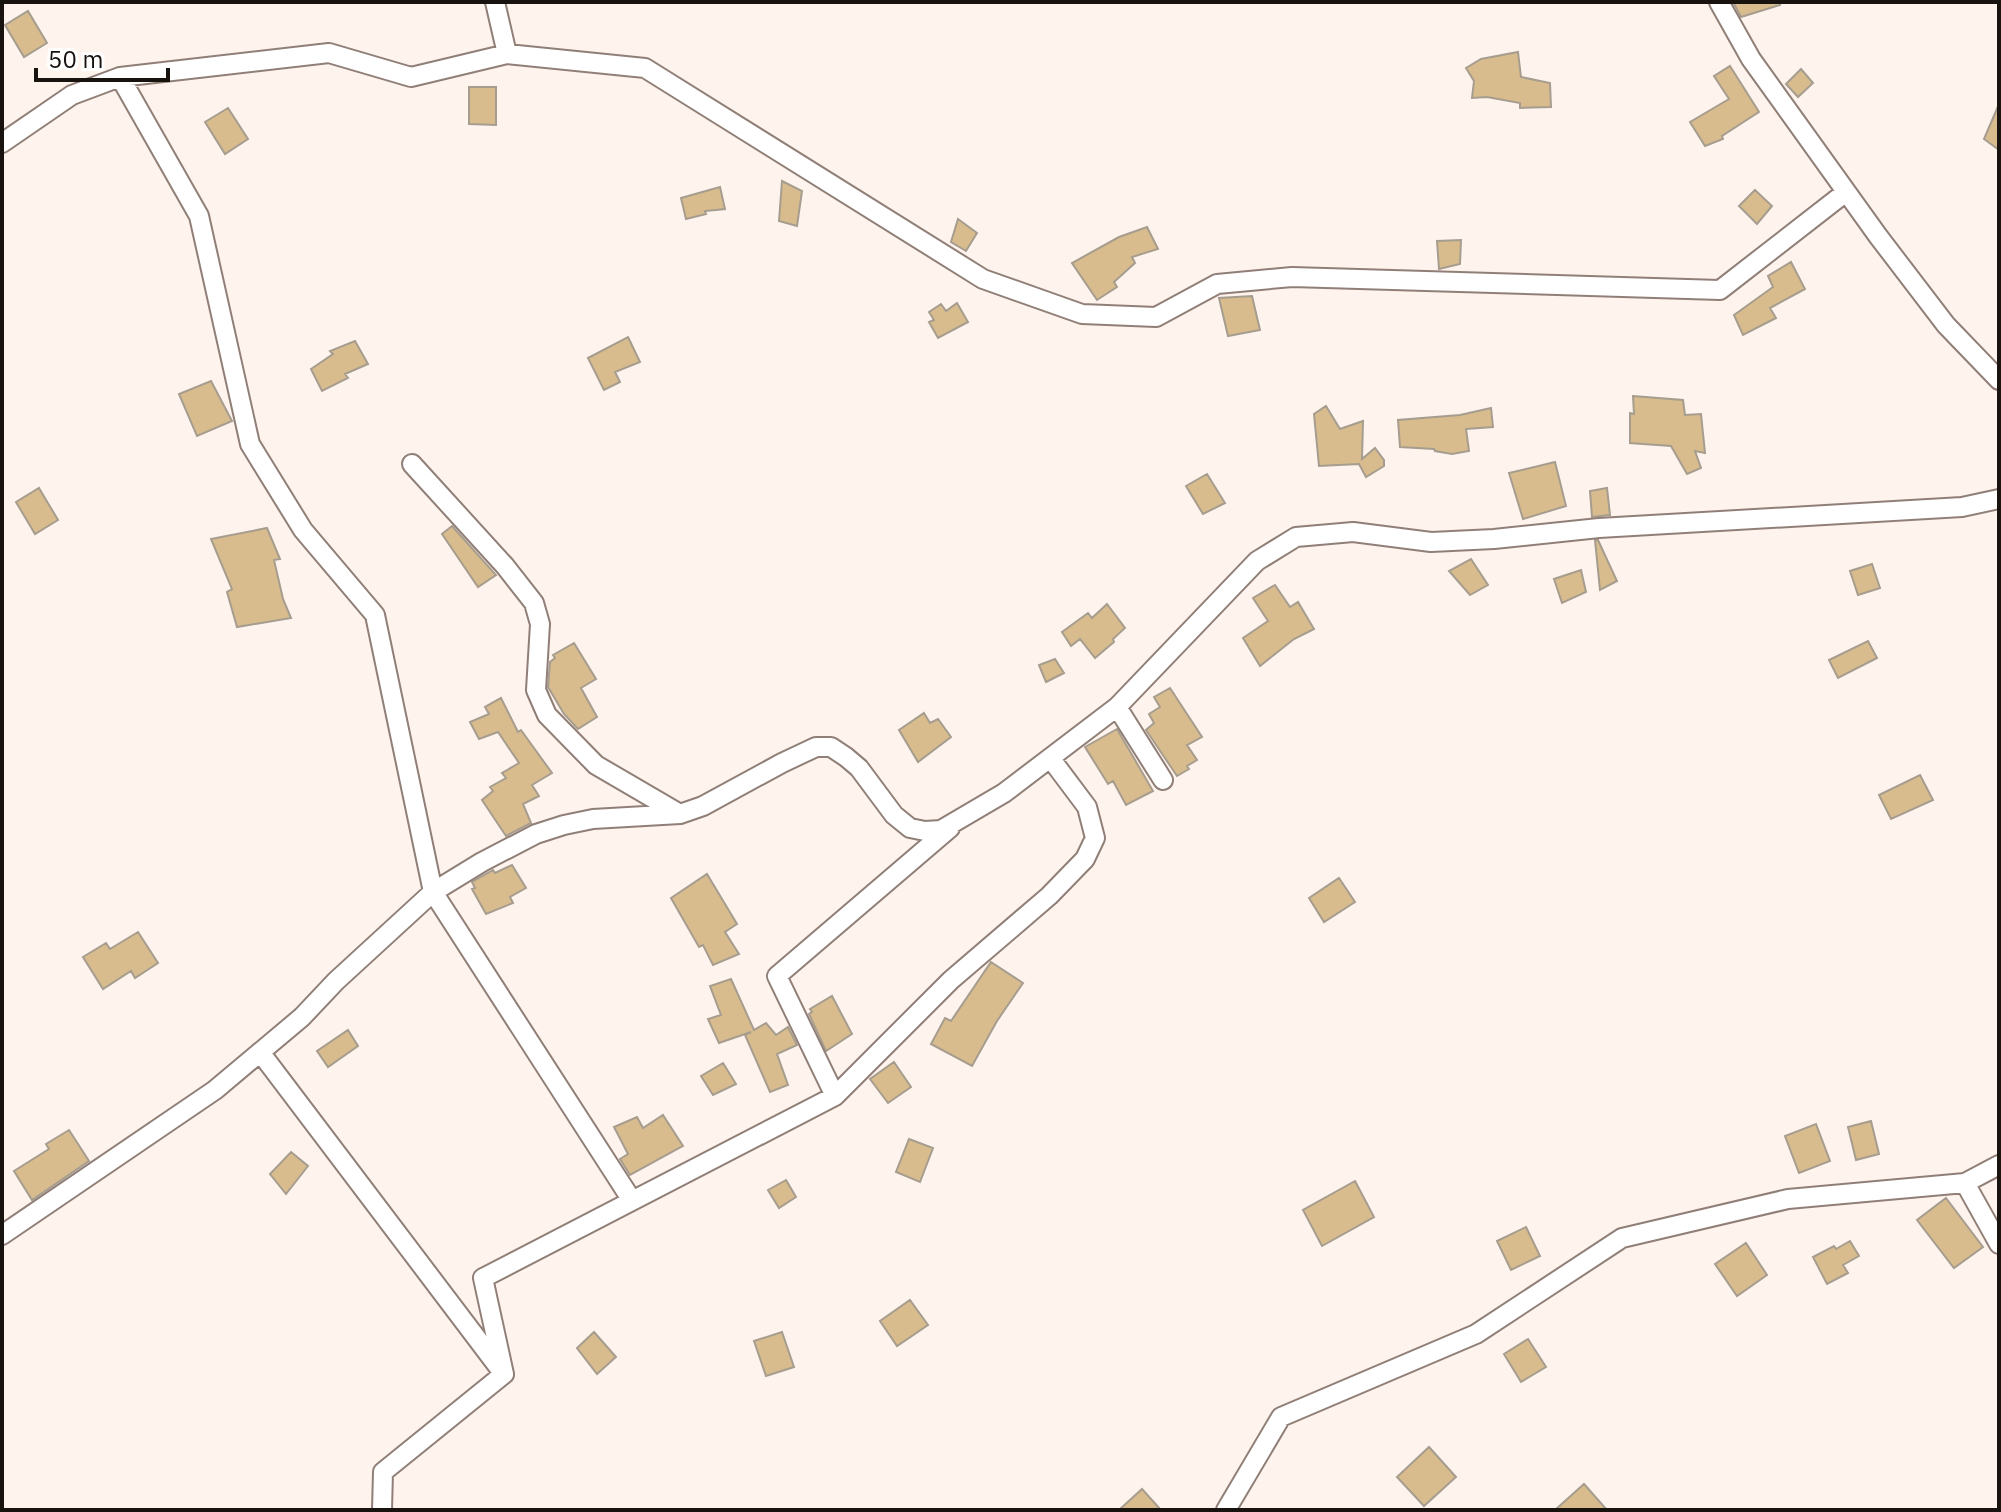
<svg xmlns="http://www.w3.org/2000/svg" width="2001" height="1512" viewBox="0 0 2001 1512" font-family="'IBM Plex Sans',sans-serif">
	<rect width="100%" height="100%" fill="#fff3ee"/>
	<path fill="#d8bc8e" stroke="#a69d8e" stroke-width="2" d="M 1733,2 L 1780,2 L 1780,5 L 1741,17 Z
		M 28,11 L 47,43 L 24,57 L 5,25 Z
		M 1518,52 L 1521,77 L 1550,83 L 1551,107 L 1520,108 L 1520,103 L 1487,97 L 1472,98 L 1474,81 L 1466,68 L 1481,59 Z
		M 1730,66 L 1759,112 L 1722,136 L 1723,139 L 1705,146 L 1690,122 L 1729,99 L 1714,76 Z
		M 1801,69 L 1813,83 L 1798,97 L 1786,84 Z
		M 469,87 L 496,87 L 496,125 L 469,124 Z
		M 1999,104 L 1999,150 L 1984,139 Z
		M 228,108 L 248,139 L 225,154 L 205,122 Z
		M 782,181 L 802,191 L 797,226 L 779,221 Z
		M 720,187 L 725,209 L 705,211 L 706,214 L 686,219 L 681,198 Z
		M 1755,190 L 1772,206 L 1757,224 L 1739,206 Z
		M 958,219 L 977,233 L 966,251 L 951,242 Z
		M 1147,227 L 1158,249 L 1132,257 L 1135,263 L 1114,282 L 1117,287 L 1097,300 L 1072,263 L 1119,237 Z
		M 1461,240 L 1460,264 L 1439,269 L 1437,241 Z
		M 1791,262 L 1805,289 L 1770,308 L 1776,318 L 1743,335 L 1734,315 L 1773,287 L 1768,276 Z
		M 1252,296 L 1260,330 L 1228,336 L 1219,298 Z
		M 957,303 L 968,322 L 938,338 L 929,322 L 934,320 L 929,312 L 941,304 L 946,311 Z
		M 628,337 L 640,362 L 615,372 L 620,382 L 604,390 L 588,358 Z
		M 355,341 L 368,364 L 345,374 L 348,378 L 322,391 L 311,369 L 333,354 L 330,351 Z
		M 211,381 L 232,421 L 197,436 L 179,394 Z
		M 1633,396 L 1683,400 L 1685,415 L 1701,414 L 1705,453 L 1695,451 L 1701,468 L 1687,474 L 1671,446 L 1630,443 L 1630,413 L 1634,414 Z
		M 1326,406 L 1340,429 L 1363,421 L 1362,459 L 1375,448 L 1384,460 L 1384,466 L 1366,477 L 1359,464 L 1319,466 L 1314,414 Z
		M 1491,408 L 1493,427 L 1466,429 L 1469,451 L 1452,454 L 1435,451 L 1434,449 L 1400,447 L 1398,420 L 1460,415 Z
		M 1555,462 L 1566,506 L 1523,519 L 1509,473 Z
		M 1207,474 L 1225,503 L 1203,514 L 1186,486 Z
		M 39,488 L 58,520 L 35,534 L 16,502 Z
		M 1607,488 L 1610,515 L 1592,517 L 1590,491 Z
		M 452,526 L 496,575 L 478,587 L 442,534 Z
		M 267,528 L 280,559 L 274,560 L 283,599 L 291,618 L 237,627 L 227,592 L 232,589 L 211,539 Z
		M 1595,540 L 1598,540 L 1617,581 L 1600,590 Z
		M 1471,559 L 1488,585 L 1470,595 L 1449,571 Z
		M 1872,564 L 1880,588 L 1858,595 L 1850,571 Z
		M 1581,570 L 1586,592 L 1562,603 L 1554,579 Z
		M 1275,585 L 1290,607 L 1298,602 L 1314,629 L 1294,639 L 1260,666 L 1243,638 L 1268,621 L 1253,598 Z
		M 1107,604 L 1125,628 L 1113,639 L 1114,642 L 1095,658 L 1080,639 L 1071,646 L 1062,632 L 1088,613 L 1092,618 Z
		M 1868,641 L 1877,658 L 1838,678 L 1829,660 Z
		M 574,643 L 596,679 L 581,688 L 597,717 L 578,729 L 564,714 L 548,687 L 550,662 L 555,658 L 553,655 Z
		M 1055,659 L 1064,673 L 1046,682 L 1039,665 Z
		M 1170,688 L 1202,737 L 1187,745 L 1197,760 L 1187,766 L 1189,769 L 1177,776 L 1146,730 L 1154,723 L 1149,714 L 1160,707 L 1154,697 Z
		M 501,698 L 518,732 L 521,730 L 552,773 L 532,785 L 539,796 L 523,804 L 531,823 L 506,836 L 482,800 L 493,791 L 490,787 L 506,778 L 502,773 L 519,763 L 498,732 L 479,739 L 470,722 L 489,714 L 485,707 Z
		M 924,713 L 930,723 L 938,719 L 951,737 L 918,762 L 899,730 Z
		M 1117,729 L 1153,791 L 1126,805 L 1113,781 L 1108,784 L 1085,747 Z
		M 1920,775 L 1933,800 L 1891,819 L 1879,795 Z
		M 512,865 L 526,888 L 510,897 L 513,903 L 486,914 L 472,889 L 475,888 L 472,882 L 493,870 L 495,873 Z
		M 707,874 L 737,924 L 725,932 L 739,954 L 713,965 L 703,945 L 699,947 L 671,898 Z
		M 1339,878 L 1355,902 L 1324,922 L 1309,898 Z
		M 138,932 L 158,963 L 135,978 L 131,971 L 103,989 L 83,957 L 106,943 L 110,949 Z
		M 991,962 L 1023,983 L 997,1021 L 972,1066 L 931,1044 L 945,1018 L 951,1021 Z
		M 731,979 L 754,1030 L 766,1023 L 776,1035 L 788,1027 L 797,1045 L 777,1054 L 788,1085 L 770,1092 L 745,1035 L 751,1032 L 719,1043 L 708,1019 L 721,1015 L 710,986 Z
		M 832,996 L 852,1034 L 826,1051 L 809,1014 L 812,1012 L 810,1009 Z
		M 348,1030 L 358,1046 L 328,1067 L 317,1051 Z
		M 894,1062 L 911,1087 L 888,1103 L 870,1079 Z
		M 723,1063 L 736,1084 L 713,1095 L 701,1076 Z
		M 663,1115 L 683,1146 L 630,1175 L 620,1159 L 628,1154 L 614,1127 L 637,1117 L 643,1128 Z
		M 1871,1121 L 1879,1154 L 1856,1160 L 1848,1127 Z
		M 1816,1124 L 1830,1161 L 1799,1173 L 1785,1136 Z
		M 69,1130 L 89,1161 L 32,1200 L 14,1171 L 49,1149 L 46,1144 Z
		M 909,1139 L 933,1148 L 920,1182 L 896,1172 Z
		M 291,1152 L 308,1166 L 286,1194 L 270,1174 Z
		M 786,1180 L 796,1197 L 779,1208 L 768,1190 Z
		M 1355,1181 L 1374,1217 L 1322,1246 L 1303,1210 Z
		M 1946,1198 L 1983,1247 L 1954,1268 L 1917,1220 Z
		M 1526,1227 L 1540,1256 L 1511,1270 L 1497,1241 Z
		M 1850,1241 L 1859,1256 L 1843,1265 L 1848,1273 L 1827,1284 L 1813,1257 L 1834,1246 L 1836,1249 Z
		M 1746,1243 L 1767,1275 L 1737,1296 L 1715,1264 Z
		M 910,1300 L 928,1325 L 897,1346 L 880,1321 Z
		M 594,1332 L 616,1357 L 597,1374 L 577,1348 Z
		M 782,1332 L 794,1367 L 766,1376 L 754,1341 Z
		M 1528,1339 L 1546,1367 L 1521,1382 L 1504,1354 Z
		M 1429,1447 L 1456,1477 L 1424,1506 L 1397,1477 Z
		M 1584,1484 L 1607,1510 L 1555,1510 Z
		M 1142,1489 L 1161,1510 L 1119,1510 Z"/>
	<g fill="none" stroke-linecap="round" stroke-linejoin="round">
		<g stroke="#907f77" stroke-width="22">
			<path id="minor" d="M 495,2 L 507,54
				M 1719,2 L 1751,59 L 1878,236 L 1946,325 L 1999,380
				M 120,77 L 199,216 L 250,444 L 303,530 L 375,615 L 433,892 L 631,1199
				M 2,143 L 72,95 L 120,77 L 329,53 L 411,77 L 507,54 L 645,68 L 983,279 L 1082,314 L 1156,317 L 1217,284 L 1292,277 L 1720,290 L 1846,192
				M 412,464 L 505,566 L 534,603 L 540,624 L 536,690 L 547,715 L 596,765 L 680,814
				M 1117,707 L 1163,780
				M 260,1052 L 500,1369
				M 835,1096 L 777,976 L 950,828
				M 1965,1183 L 1999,1244
				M 2,1235 L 215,1090 L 302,1017 L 336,981 L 433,892 L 482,862 L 536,834 L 564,825 L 593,819 L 680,814 L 703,806 L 782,763 L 816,747 L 831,747 L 846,757 L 859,768 L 894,815 L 910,828 L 925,831 L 941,830 L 1004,793 L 1117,707 L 1257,561 L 1296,537 L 1353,532 L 1431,542 L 1494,539 L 1599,528 L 1962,507 L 1999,499
				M 382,1510 L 383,1472 L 504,1374 L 483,1278 L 835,1096 L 951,980 L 1049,896 L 1085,859 L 1095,838 L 1087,807 L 1051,759
				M 1226,1510 L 1281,1417 L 1476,1334 L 1622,1238 L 1788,1199 L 1965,1183 L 1999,1165"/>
		</g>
		<use href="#minor" stroke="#fff" stroke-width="18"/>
	</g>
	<rect width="2001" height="1512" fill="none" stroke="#191310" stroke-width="8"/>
	<path d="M36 68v12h132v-12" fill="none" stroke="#191310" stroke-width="4"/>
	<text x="48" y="68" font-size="24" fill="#191310" stroke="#ffffff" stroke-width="6" paint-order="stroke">50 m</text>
</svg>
